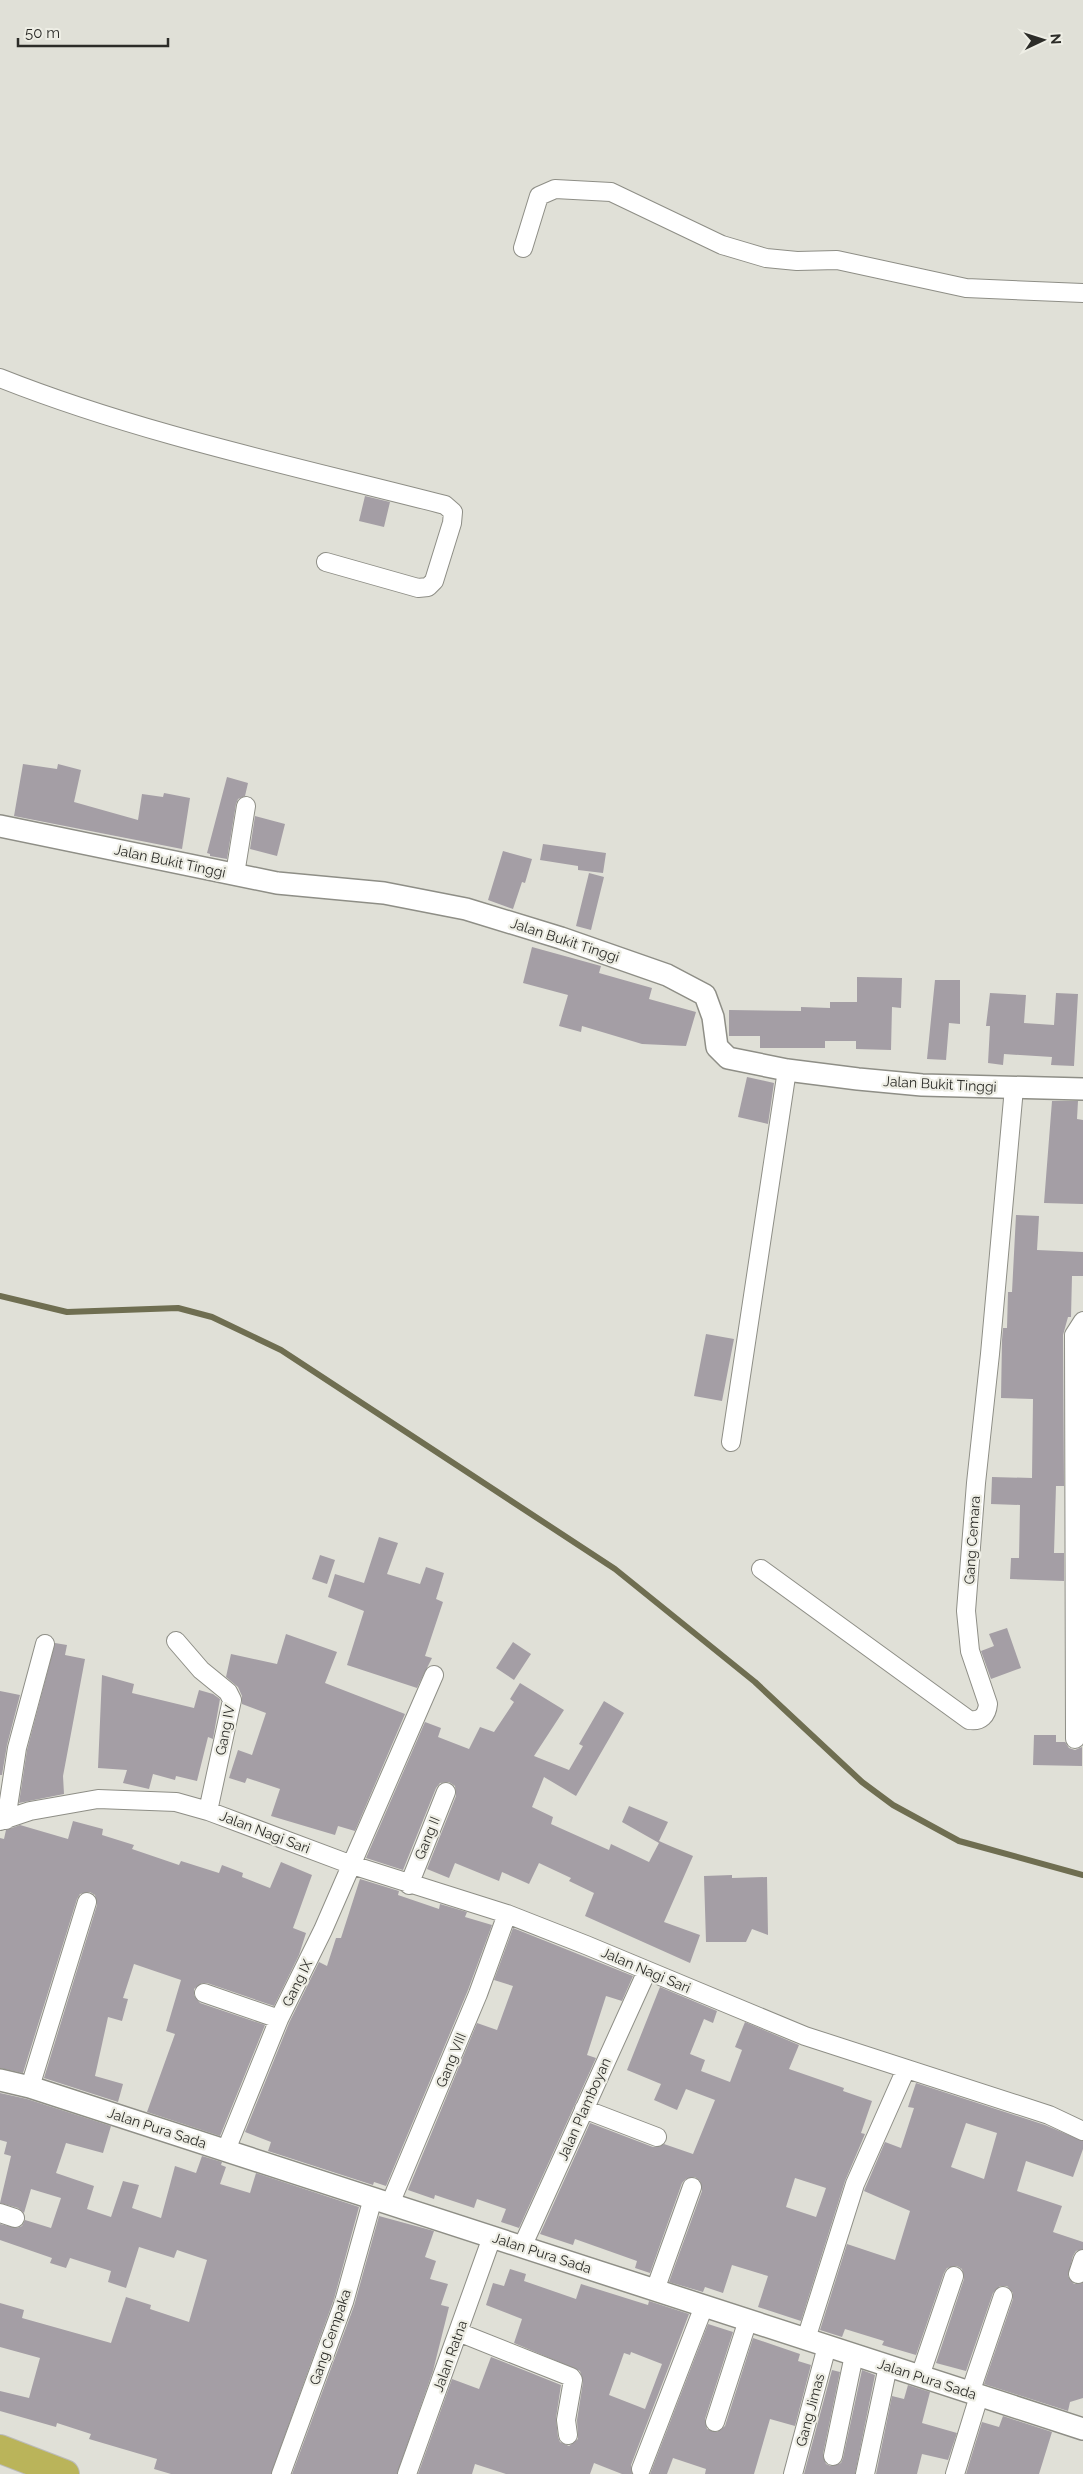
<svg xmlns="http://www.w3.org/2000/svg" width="1083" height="2474" viewBox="0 0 1083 2474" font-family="Raleway,sans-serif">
	<rect width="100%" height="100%" fill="#e0e0d7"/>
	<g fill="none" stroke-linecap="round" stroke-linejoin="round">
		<path stroke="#6f6e51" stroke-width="6" d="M 0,1296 L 67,1312 L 178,1308 L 212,1317 L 281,1350 L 615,1569 L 755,1682 L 862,1782 L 893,1805 L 959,1841 L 1083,1875"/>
	</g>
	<path fill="#a49ea5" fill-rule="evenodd" d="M 365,496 L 390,502 L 384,527 L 359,521 Z
		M 23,764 L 57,769 L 58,764 L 81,770 L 74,802 L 138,820 L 142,794 L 163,797 L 164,793 L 190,798 L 182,849 L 14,816 Z
		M 227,777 L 248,783 L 245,796 L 238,799 L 236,804 L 227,859 L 210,856 L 210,854 L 207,853 Z
		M 255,816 L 285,824 L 277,856 L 250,849 Z
		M 543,844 L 606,853 L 603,873 L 578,870 L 578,866 L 540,860 Z
		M 503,851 L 532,859 L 525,883 L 522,882 L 513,909 L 488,900 Z
		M 589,873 L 604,877 L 591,930 L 576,926 Z
		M 532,947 L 601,966 L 599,973 L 652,988 L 649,999 L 696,1012 L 686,1046 L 642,1044 L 582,1026 L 581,1032 L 559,1026 L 568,995 L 523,983 Z
		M 857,977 L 902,978 L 901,1008 L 892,1007 L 891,1050 L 856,1049 L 856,1041 L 825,1041 L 825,1048 L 760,1048 L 760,1036 L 729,1036 L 729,1010 L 801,1011 L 801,1007 L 830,1008 L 830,1002 L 857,1002 Z
		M 935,980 L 960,980 L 960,1024 L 949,1023 L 946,1060 L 927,1059 Z
		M 990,993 L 1026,995 L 1024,1023 L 1054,1025 L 1056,993 L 1078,994 L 1074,1066 L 1051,1065 L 1052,1057 L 1004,1054 L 1003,1065 L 988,1063 L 990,1026 L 986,1026 Z
		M 747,1077 L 774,1083 L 768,1124 L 738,1117 Z
		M 1052,1101 L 1078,1101 L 1077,1119 L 1083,1120 L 1083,1204 L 1044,1203 Z
		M 1016,1215 L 1039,1216 L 1037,1250 L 1083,1252 L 1083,1276 L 1072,1276 L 1071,1317 L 1068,1317 L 1063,1335 L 1064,1486 L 1056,1486 L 1054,1553 L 1064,1553 L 1064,1581 L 1010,1579 L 1011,1558 L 1019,1558 L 1020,1505 L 991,1504 L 992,1477 L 1032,1478 L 1033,1399 L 1001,1398 L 1002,1340 L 1003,1328 L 1007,1328 L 1008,1292 L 1012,1292 Z
		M 706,1334 L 734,1339 L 722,1401 L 694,1396 Z
		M 379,1537 L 398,1543 L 387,1574 L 420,1584 L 426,1567 L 444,1573 L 436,1599 L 443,1602 L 425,1656 L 432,1658 L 417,1688 L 347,1665 L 364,1611 L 328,1597 L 335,1574 L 364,1583 Z
		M 320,1555 L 335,1560 L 327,1584 L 312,1579 Z
		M 1007,1628 L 1021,1668 L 991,1679 L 981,1651 L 994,1646 L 989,1634 Z
		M 286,1634 L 337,1652 L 325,1683 L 405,1714 L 355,1831 L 338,1826 L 335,1835 L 271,1816 L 280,1789 L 247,1778 L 245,1783 L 229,1778 L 238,1750 L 252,1755 L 266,1713 L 242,1704 L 242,1696 L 238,1687 L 226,1677 L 231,1654 L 277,1664 Z
		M 513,1642 L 531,1654 L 514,1680 L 496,1668 Z
		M 55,1643 L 67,1645 L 65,1655 L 85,1659 L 63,1776 L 64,1794 L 19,1803 L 27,1750 Z
		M 102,1675 L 134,1684 L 132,1693 L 194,1708 L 199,1690 L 213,1694 L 220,1699 L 213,1739 L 208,1737 L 197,1781 L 176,1776 L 175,1780 L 153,1774 L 149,1789 L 123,1783 L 127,1770 L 98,1768 Z
		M 520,1683 L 564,1710 L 534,1756 L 569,1770 L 583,1746 L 579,1744 L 604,1701 L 624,1713 L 576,1796 L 544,1777 L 532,1807 L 553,1817 L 551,1824 L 609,1850 L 611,1844 L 649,1862 L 659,1843 L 622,1822 L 629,1806 L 668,1822 L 659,1841 L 693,1856 L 664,1922 L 700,1935 L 690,1963 L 585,1916 L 594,1893 L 569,1881 L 571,1878 L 539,1863 L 529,1884 L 502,1872 L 499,1881 L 455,1863 L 449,1878 L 427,1869 L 456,1796 L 455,1786 L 449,1782 L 440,1783 L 436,1788 L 403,1870 L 366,1858 L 425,1722 L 441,1728 L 438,1737 L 469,1749 L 480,1727 L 494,1732 L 514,1702 L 510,1699 Z
		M 0,1691 L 20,1695 L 7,1745 L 2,1775 L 0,1775 Z
		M 1034,1735 L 1056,1735 L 1056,1742 L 1065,1742 L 1069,1748 L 1075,1750 L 1082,1747 L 1082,1766 L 1033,1765 Z
		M 73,1821 L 103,1829 L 102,1835 L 134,1845 L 132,1849 L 179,1865 L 181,1861 L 219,1873 L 222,1865 L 243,1873 L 242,1877 L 270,1888 L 281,1862 L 312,1875 L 293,1928 L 306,1933 L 299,1955 L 274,2006 L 207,1983 L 202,1983 L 194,1989 L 194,1995 L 200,2003 L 265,2025 L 220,2136 L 147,2112 L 175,2034 L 166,2031 L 181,1980 L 134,1964 L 123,1998 L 128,1999 L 122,2021 L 108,2017 L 95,2076 L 123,2084 L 118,2102 L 44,2078 L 97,1905 L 95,1895 L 90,1892 L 80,1894 L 77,1899 L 23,2073 L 0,2068 L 0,1838 L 4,1839 L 6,1830 L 20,1825 L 68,1839 Z
		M 732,1875 L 732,1878 L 767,1877 L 768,1935 L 752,1929 L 746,1942 L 706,1942 L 704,1876 Z
		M 360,1879 L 399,1891 L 398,1895 L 439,1909 L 440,1904 L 467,1912 L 465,1917 L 492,1925 L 468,1990 L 386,2186 L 374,2182 L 373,2185 L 268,2151 L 271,2142 L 245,2132 L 289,2023 L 319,1962 L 327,1966 L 336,1938 L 341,1938 Z
		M 513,1928 L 633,1976 L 622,2001 L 606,1996 L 587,2055 L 596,2058 L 519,2228 L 501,2222 L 506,2209 L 477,2199 L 474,2208 L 435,2195 L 434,2199 L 408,2190 L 477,2023 L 497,2030 L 513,1986 L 494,1980 Z
		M 660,1987 L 717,2011 L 713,2023 L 704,2019 L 690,2054 L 705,2060 L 701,2071 L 730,2082 L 742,2050 L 735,2047 L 745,2022 L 799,2045 L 789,2069 L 844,2088 L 843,2091 L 872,2101 L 861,2133 L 865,2134 L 845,2181 L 801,2321 L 758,2307 L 768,2276 L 732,2265 L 723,2293 L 705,2287 L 703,2292 L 669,2282 L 702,2191 L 700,2181 L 695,2177 L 686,2179 L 682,2183 L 650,2273 L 635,2268 L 637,2261 L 575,2239 L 573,2245 L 540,2234 L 590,2123 L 653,2147 L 659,2147 L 664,2144 L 693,2154 L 715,2100 L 686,2089 L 677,2110 L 654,2100 L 661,2084 L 627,2070 ZM 795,2178 L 826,2188 L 816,2217 L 786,2207 Z
		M 916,2083 L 1045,2125 L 1083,2141 L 1083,2149 L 1073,2177 L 1026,2161 L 1017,2191 L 1062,2206 L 1053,2232 L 1083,2242 L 1083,2249 L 1076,2251 L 1073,2256 L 1068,2276 L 1074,2284 L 1083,2283 L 1083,2398 L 1070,2402 L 1068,2411 L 984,2384 L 1013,2299 L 1013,2293 L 1007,2286 L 1000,2286 L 993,2293 L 966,2371 L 936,2363 L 964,2279 L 962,2269 L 957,2266 L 947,2268 L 944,2273 L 916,2355 L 882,2345 L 884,2341 L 845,2329 L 842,2337 L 820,2330 L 847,2244 L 895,2260 L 910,2211 L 864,2191 L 885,2142 L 901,2148 L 914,2108 L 908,2107 ZM 966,2123 L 997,2133 L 984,2179 L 951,2167 Z
		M 0,2093 L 27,2099 L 111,2126 L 103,2153 L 66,2143 L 56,2173 L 94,2186 L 87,2209 L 111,2217 L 123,2181 L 139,2185 L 132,2208 L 161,2218 L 175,2166 L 196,2173 L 202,2156 L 222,2162 L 221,2165 L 226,2167 L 220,2184 L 250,2193 L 256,2173 L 359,2207 L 334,2299 L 271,2474 L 171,2474 L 154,2469 L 157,2459 L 89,2439 L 91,2434 L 57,2423 L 56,2427 L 0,2411 L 0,2391 L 29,2398 L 40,2358 L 0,2347 L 0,2303 L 24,2310 L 22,2318 L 111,2343 L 126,2297 L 151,2305 L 150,2309 L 189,2322 L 207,2260 L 177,2250 L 174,2258 L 139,2247 L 126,2288 L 108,2282 L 111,2271 L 70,2258 L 66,2268 L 50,2263 L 52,2258 L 0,2240 L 0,2224 L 17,2228 L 22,2226 L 25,2220 L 51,2228 L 61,2198 L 31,2189 L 24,2213 L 18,2208 L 0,2203 L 11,2156 L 4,2154 L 7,2142 L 0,2140 Z
		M 379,2216 L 434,2231 L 425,2257 L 436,2261 L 430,2279 L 448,2284 L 441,2305 L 449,2307 L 433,2371 L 397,2474 L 292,2474 L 354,2306 Z
		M 510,2269 L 526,2274 L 524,2281 L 576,2299 L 581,2284 L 648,2305 L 649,2301 L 689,2314 L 631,2465 L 632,2474 L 622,2474 L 594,2463 L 590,2474 L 506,2474 L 475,2464 L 472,2474 L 418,2474 L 452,2379 L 479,2389 L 491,2357 L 561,2385 L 556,2418 L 558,2437 L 560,2442 L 569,2446 L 578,2439 L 577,2420 L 583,2382 L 580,2371 L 514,2343 L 522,2319 L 486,2305 L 493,2283 L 504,2286 ZM 631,2352 L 662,2364 L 645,2409 L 609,2395 L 624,2353 L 630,2355 Z
		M 708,2324 L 733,2332 L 705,2419 L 707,2429 L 717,2432 L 725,2426 L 753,2338 L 800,2354 L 798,2361 L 811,2365 L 795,2426 L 770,2419 L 754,2474 L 705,2474 L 706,2469 L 673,2458 L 667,2474 L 650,2474 Z
		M 832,2370 L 840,2372 L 823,2454 L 826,2464 L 831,2466 L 841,2463 L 843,2458 L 862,2370 L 875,2375 L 855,2474 L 804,2474 Z
		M 908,2385 L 930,2392 L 922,2423 L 957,2433 L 948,2460 L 922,2454 L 917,2474 L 876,2474 L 892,2396 L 904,2399 Z
		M 1003,2416 L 1052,2432 L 1039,2474 L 966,2474 L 982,2422 L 999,2427 Z"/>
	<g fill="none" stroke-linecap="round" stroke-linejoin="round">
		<g stroke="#8e8e86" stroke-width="20">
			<path id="minor" d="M 523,248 L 539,196 L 555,189 L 611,192 L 722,245 L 766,258 L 797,261 L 837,260 L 966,288 L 1083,293
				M 0,378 C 141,434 298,467 445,505 L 453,512 L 452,523 L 434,581 L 428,587 L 418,588 L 326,562
				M 235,874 L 246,806
				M 731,1442 L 787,1070
				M 761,1569 L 969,1720 C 981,1722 987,1715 988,1704 L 970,1651 L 966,1611 L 976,1483 L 990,1354 L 1014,1088
				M 176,1641 L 201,1670 L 228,1692 L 232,1700 L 208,1811
				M 1075,1739 L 1074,1335 L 1083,1321
				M 6,1820 L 17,1748 L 45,1644
				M 0,1821 L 30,1811 L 98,1799 L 176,1802 L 208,1811 L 352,1865 L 507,1914 L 586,1945 L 805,2036 L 1049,2115 L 1083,2131
				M 409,1885 L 446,1792
				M 204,1993 L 279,2019
				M 30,2087 L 87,1902
				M 584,2109 L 657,2137
				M 226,2150 L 279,2019 L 323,1930 L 434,1675
				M 390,2204 L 478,1994 L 507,1914
				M 0,2213 L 15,2218
				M 522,2247 L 647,1971
				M 1078,2274 L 1083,2259
				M 655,2290 L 692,2187
				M 458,2332 L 571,2377 L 573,2380 L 566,2420 L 568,2435
				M 806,2339 L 855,2184 L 906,2069
				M 920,2376 L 954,2276
				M 970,2393 L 1003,2296
				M 715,2422 L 748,2320
				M 833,2456 L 854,2355
				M 641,2469 L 704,2306
				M 281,2474 L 344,2302 L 373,2198
				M 407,2474 L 492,2237
				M 793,2474 L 827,2346
				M 865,2474 L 888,2366
				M 955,2474 L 979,2396"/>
		</g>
		<g stroke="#8e8e86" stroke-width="24">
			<path id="tertiary" d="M 0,826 L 277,883 L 384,893 L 466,909 L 561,938 L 667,975 L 705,995 L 713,1017 L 717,1047 L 728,1058 L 787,1070 L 858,1079 L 922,1085 L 1083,1089
				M 0,2080 L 30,2087 L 1083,2429"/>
		</g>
		<g stroke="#bbbbba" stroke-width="30">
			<path id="trunk" d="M 0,2449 L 65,2474"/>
		</g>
		<use href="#minor" stroke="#fff" stroke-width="18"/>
		<use href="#tertiary" stroke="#fff" stroke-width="21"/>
		<use href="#trunk" stroke="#bab45a" stroke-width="28"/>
	</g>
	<g text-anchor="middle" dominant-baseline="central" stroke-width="4.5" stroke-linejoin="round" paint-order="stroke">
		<g font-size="14" fill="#2c2c28" stroke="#eeeee5">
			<text transform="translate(170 861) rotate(12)">Jalan Bukit Tinggi</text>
			<text transform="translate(565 940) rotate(18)">Jalan Bukit Tinggi</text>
			<text transform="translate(940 1084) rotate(3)">Jalan Bukit Tinggi</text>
			<text transform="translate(972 1540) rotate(-86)">Gang Cemara</text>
			<text transform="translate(225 1730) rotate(-79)">Gang IV</text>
			<text transform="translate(265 1832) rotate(21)">Jalan Nagi Sari</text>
			<text transform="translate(427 1838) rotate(-68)">Gang II</text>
			<text transform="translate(646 1970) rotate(23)">Jalan Nagi Sari</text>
			<text transform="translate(297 1983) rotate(-64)">Gang IX</text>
			<text transform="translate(451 2060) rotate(-68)">Gang VIII</text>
			<text transform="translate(584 2109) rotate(-66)">Jalan Plamboyan</text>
			<text transform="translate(157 2128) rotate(18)">Jalan Pura Sada</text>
			<text transform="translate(542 2253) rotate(18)">Jalan Pura Sada</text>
			<text transform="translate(330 2337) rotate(-71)">Gang Cempaka</text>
			<text transform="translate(450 2356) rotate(-70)">Jalan Ratna</text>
			<text transform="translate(927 2379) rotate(18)">Jalan Pura Sada</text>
			<text transform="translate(810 2410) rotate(-75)">Gang Jimas</text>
		</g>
	</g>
	<g transform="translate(1043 40) rotate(86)" stroke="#eeeee5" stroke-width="4" paint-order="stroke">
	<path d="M0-4L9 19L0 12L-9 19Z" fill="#2c2c28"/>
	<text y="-8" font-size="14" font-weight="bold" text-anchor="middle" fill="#2c2c28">N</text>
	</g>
	<path d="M18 38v8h150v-8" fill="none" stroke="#2c2c28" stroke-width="2.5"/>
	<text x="25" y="38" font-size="15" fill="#2c2c28" stroke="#eeeee5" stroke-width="4" paint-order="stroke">50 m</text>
</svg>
